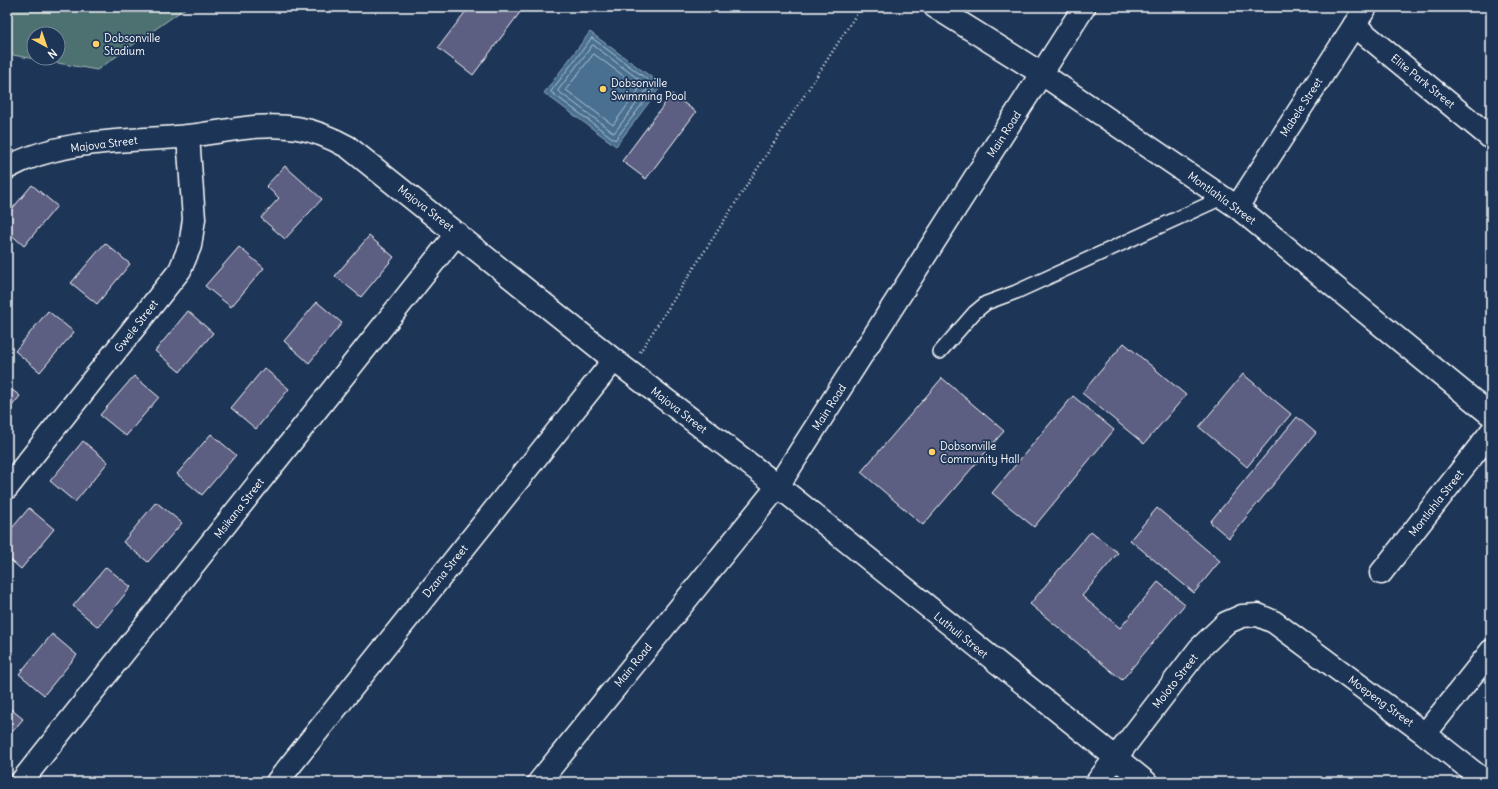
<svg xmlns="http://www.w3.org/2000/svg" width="1498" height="789" viewBox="0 0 1498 789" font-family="Delius,sans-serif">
	<rect width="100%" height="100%" fill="#1d3557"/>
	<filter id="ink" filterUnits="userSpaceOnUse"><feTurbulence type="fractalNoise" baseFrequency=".025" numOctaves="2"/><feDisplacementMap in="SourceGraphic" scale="8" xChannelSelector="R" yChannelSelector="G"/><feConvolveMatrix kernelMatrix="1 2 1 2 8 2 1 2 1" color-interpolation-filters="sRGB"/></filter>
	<g filter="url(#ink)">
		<path fill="#4d7071" stroke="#a6b8b8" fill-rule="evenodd" d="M 7,7 L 187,7 L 97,70 L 7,54 ZM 34,34 L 58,34 L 58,58 L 34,58 Z"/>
		<path fill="#496f91" stroke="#92a9bd" d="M 590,32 L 662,85 L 616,146 L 544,93 Z"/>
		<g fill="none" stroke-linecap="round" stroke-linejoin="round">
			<path stroke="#b6c5d3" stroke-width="1" d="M 592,38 L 656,86 L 615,140 L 551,92 Z
				M 593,45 L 649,87 L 614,133 L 558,91 Z
				M 594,54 L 640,88 L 613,125 L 566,90 Z"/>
		</g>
		<path fill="#5c5e82" stroke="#fff" d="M 469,7 L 524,7 L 473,75 L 438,48 Z
			M 672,94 L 696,112 L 646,179 L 622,161 Z
			M 285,166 L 322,199 L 285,239 L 261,218 L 279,198 L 266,186 Z
			M 32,185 L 57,206 L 24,246 L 7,231 L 7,215 Z
			M 369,236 L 394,257 L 361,297 L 335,276 Z
			M 105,243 L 130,264 L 97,304 L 71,283 Z
			M 239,247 L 264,268 L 231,307 L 205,286 Z
			M 317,302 L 342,323 L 309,363 L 284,341 Z
			M 48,311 L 74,332 L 40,372 L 15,351 Z
			M 188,311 L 213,333 L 180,372 L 155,351 Z
			M 1124,343 L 1186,395 L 1144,444 L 1082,393 Z
			M 264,368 L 289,389 L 256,429 L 231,408 Z
			M 1243,374 L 1291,414 L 1247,467 L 1199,427 Z
			M 134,376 L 159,397 L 126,436 L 100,415 Z
			M 942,378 L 1004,431 L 923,525 L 861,472 Z
			M 7,386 L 20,396 L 7,412 Z
			M 1073,396 L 1114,430 L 1034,527 L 992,493 Z
			M 1297,417 L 1316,433 L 1229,538 L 1210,522 Z
			M 211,434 L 236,455 L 202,495 L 177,474 Z
			M 83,441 L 108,462 L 75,502 L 50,481 Z
			M 156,502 L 182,523 L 148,562 L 123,542 Z
			M 29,508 L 54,529 L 21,569 L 7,557 L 7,534 Z
			M 1157,508 L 1220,561 L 1194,593 L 1130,540 Z
			M 1091,531 L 1118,553 L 1082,596 L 1120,628 L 1158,582 L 1185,604 L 1122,680 L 1030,604 Z
			M 106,567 L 131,587 L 98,627 L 73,606 Z
			M 52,634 L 77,655 L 44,695 L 19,674 Z
			M 7,706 L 23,719 L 7,738 Z
			M 716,776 L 724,782 L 711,782 Z"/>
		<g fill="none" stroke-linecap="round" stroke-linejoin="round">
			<g stroke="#fff" stroke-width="16">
				<path id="lane" d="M 940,352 L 974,313 L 986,303 L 1016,292 L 1224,197"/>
			</g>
			<g stroke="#fff" stroke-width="25">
				<path id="street" d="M 935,7 L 1042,74 L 1237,207 L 1491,415
					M 1354,25 L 1491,138
					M 7,168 C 61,138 128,142 188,136 C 223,132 262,122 297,128 C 316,131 332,138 348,147 L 614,360 L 778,486 L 1146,782
					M 1237,207 L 1366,7
					M 7,488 L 180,270 L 190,246 L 194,219 L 188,136
					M 1381,573 L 1491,432
					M 1425,734 L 1491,651
					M 21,782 L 457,233
					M 277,782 L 614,360
					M 1097,782 L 1199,649 L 1226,623 L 1242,616 L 1258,615 L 1274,622 L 1425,734 L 1486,782"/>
			</g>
			<g stroke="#fff" stroke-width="25">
				<path id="secondary" d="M 539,782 L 778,486 L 1084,7"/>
			</g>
			<path stroke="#fff" stroke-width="2.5" stroke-dasharray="1 3" stroke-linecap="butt" d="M 640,352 L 861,7"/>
			<use href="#lane" stroke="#1d3557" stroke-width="13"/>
			<use href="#street" stroke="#1d3557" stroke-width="22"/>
			<use href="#secondary" stroke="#1d3557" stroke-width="22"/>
		</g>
	</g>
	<g fill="#ffd166" stroke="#1d3557" stroke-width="1.5">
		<circle cx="96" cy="44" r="4"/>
		<circle cx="603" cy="89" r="4"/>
		<circle cx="932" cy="452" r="4"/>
	</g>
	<g text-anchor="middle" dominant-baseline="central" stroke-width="3.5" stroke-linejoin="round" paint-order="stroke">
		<g font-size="11" fill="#fff" stroke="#1d3557" text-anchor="start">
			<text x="104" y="38">Dobsonville<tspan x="104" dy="13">Stadium</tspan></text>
			<text x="611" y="83">Dobsonville<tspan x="611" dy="13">Swimming Pool</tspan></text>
			<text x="940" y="446">Dobsonville<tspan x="940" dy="13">Community Hall</tspan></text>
		</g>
		<g font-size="11" fill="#fff" stroke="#1d3557">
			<text transform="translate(1423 81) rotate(39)">Elite Park Street</text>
			<text transform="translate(1301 107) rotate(-57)">Mabele Street</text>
			<text transform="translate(1004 134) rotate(-57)">Main Road</text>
			<text transform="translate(104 144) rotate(-7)">Majova Street</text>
			<text transform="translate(1222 198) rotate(36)">Montlahla Street</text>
			<text transform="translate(426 208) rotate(38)">Majova Street</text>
			<text transform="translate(136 326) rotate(-52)">Gwele Street</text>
			<text transform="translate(829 407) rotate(-57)">Main Road</text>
			<text transform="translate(679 410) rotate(38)">Majova Street</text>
			<text transform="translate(1436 503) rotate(-52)">Montlahla Street</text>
			<text transform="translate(239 508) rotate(-52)">Msikana Street</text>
			<text transform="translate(445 571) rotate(-51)">Dzana Street</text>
			<text transform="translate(961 635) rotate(39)">Luthuli Street</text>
			<text transform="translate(633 665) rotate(-51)">Main Road</text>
			<text transform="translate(1175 681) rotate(-52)">Moloto Street</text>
			<text transform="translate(1381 701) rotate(36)">Moepeng Street</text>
		</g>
	</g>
	<rect width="1498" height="789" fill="none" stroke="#1d3557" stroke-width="24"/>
	<rect x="12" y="12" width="1474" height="765" fill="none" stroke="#fff" stroke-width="1.5" filter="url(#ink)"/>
	<g transform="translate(46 46) rotate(140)"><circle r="19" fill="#1d3557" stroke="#77869a"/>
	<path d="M0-3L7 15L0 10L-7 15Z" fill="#ffd166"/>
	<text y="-6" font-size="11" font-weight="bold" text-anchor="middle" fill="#ffffff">N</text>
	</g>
</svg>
